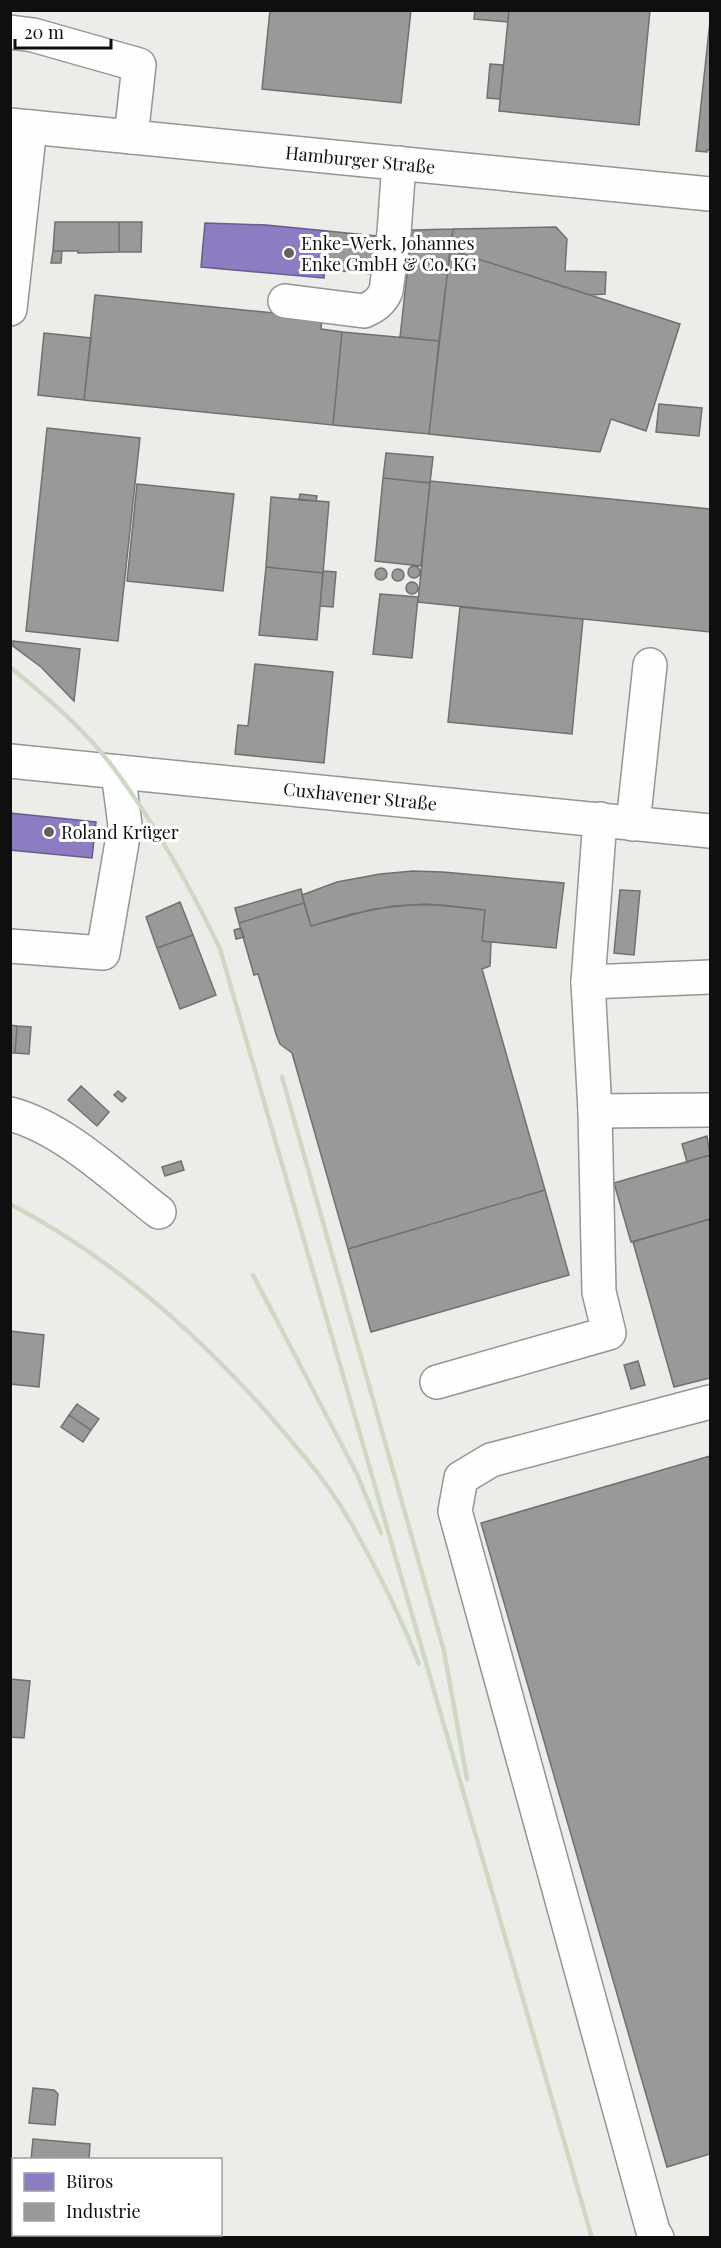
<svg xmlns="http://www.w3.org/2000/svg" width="721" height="2248" viewBox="0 0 721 2248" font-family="'Playfair Display',serif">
	<rect width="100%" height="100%" fill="#f4fcf8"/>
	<path fill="#ecece9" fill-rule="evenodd" d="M 11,11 L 710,11 L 710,2237 L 11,2238 ZM 14,2160 L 220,2160 L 220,2234 L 14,2234 Z"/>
	<path fill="#8e7cc3" stroke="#685b8d" stroke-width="1.5" d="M 205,223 L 266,225 L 327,231 L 324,278 L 201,267 Z
		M 10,813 L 96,822 L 92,858 L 10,850 Z"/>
	<path fill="#999" stroke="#707070" stroke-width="1.5" d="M 270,10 L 411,10 L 401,103 L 262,89 Z
		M 475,10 L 509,10 L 508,22 L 474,19 Z
		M 509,10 L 650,10 L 639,125 L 499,111 Z
		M 710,21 L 710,150 L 707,150 L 707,152 L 696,151 Z
		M 490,64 L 503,65 L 500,99 L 487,98 Z
		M 55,222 L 119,222 L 119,252 L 78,253 L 78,251 L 53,251 Z
		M 119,222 L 142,222 L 141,252 L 119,252 Z
		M 556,227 L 567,239 L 565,271 L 606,272 L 605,294 L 590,295 L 450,250 L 453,229 Z
		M 412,230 L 453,229 L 439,341 L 400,337 Z
		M 327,231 L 376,236 L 372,274 L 324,269 Z
		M 450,250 L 680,324 L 646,431 L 611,419 L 600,452 L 429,434 Z
		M 53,251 L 62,251 L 61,263 L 51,263 Z
		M 95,295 L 322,318 L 321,329 L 342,332 L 333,425 L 84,400 Z
		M 342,332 L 439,341 L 429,434 L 333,425 Z
		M 44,333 L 91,338 L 84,400 L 38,395 Z
		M 659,404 L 702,408 L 699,436 L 656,432 Z
		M 47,428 L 140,438 L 118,641 L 26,631 Z
		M 386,453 L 433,457 L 430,483 L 383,478 Z
		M 383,478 L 430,483 L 421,566 L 375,561 Z
		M 430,481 L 710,509 L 710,632 L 418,602 Z
		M 137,484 L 234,494 L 223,591 L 127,581 Z
		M 300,494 L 317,496 L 316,501 L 299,500 Z
		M 271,497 L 329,502 L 323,573 L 266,567 Z
		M408 572a6 6 0 1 1 12 0a6 6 0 1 1-12 0Z
		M 266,567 L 323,573 L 317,640 L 259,635 Z
		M375 574a6 6 0 1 1 12 0a6 6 0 1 1-12 0Z
		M392 575a6 6 0 1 1 12 0a6 6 0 1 1-12 0Z
		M 323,571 L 336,572 L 333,607 L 320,606 Z
		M406 588a6 6 0 1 1 12 0a6 6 0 1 1-12 0Z
		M 380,594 L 418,597 L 412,658 L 373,654 Z
		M 460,607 L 583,619 L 572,734 L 448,722 Z
		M 13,641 L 80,649 L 74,701 L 41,667 L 13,646 Z
		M 255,664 L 333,672 L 324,763 L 235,754 L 238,725 L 248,726 Z
		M 413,871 L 443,872 L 564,883 L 556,948 L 482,941 L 485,910 L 442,905 L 410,905 L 373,909 L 311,926 L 302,895 L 337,882 L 380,874 Z
		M 301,889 L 304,903 L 239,923 L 235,908 Z
		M 620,890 L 640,891 L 634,955 L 614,953 Z
		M 180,902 L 193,935 L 157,948 L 146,917 Z
		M 304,903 L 311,926 L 352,914 L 393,906 L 427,904 L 485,910 L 482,941 L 491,942 L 490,966 L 482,969 L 545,1190 L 348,1249 L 292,1053 L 280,1044 L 277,1037 L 258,974 L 254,975 L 239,923 Z
		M 241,928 L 244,937 L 236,939 L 234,930 Z
		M 193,935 L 216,995 L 180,1009 L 157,948 Z
		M 10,1025 L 17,1026 L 15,1053 L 10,1053 Z
		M 17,1026 L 31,1027 L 29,1054 L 15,1053 Z
		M 81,1086 L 109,1112 L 97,1126 L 68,1100 Z
		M 118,1091 L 126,1098 L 122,1102 L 114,1095 Z
		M 707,1136 L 710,1155 L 687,1162 L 682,1144 Z
		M 710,1155 L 710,1219 L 631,1242 L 614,1183 Z
		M 181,1161 L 184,1170 L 165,1176 L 162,1167 Z
		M 545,1190 L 569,1275 L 371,1332 L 348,1249 Z
		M 710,1219 L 710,1378 L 674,1387 L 633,1242 Z
		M 10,1331 L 44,1335 L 39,1387 L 10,1384 Z
		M 638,1361 L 645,1385 L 631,1389 L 624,1365 Z
		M 77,1404 L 99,1419 L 91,1430 L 69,1415 Z
		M 69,1415 L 91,1430 L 83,1442 L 61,1427 Z
		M 710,1456 L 710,2154 L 667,2167 L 481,1523 Z
		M 10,1679 L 30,1681 L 24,1738 L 10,1737 Z
		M 33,2088 L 54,2090 L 58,2094 L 55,2125 L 29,2123 Z
		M 33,2139 L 90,2144 L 89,2160 L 31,2160 Z"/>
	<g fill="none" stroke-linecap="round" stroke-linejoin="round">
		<g stroke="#929694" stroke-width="36">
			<g id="minor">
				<path d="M 10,32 L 33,35 L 139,65 L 131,137"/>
				<path id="s1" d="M 10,125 L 710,194"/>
				<path d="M 285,301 L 364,311 C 375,306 381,302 386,291 L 394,233 L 399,163"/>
				<path d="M 10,309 L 30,127"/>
				<path id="s2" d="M 10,761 L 710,831"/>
				<path d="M 633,824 L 650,665"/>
				<path d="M 10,946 L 103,953 L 125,825 L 118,772"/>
				<path d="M 588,982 L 710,977"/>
				<path d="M 595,1111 L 710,1110"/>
				<path d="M 10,1114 C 64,1128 115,1178 159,1212"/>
				<path d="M 437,1382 L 609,1333 L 599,1292 L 595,1111 L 588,982 L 600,819"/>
				<path d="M 657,2238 L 653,2231 L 455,1511 L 461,1478 L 491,1460 L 710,1402"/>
			</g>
		</g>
		<use href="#minor" stroke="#fdfffe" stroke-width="33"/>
		<path stroke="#ced9c5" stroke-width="4.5" d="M 10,667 C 49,699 89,733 118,774 C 158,829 191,888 220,949 L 592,2238
			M 282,1077 L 444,1651 L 467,1779
			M 10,1204 C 113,1258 200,1335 276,1423 C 300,1451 326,1481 345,1513 C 373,1561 399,1612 419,1664
			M 253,1275 L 357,1474 L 381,1533"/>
	</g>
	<g fill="#5f6261" stroke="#fff" stroke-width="2">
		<circle cx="289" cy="253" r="6"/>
		<circle cx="49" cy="832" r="6"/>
	</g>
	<g text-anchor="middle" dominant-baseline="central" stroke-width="6" stroke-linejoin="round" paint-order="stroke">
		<g font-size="18" fill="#0f0f0f" stroke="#fff">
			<text stroke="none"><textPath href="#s1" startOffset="352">Hamburger Straße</textPath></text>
			<text stroke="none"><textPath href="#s2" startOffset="352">Cuxhavener Straße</textPath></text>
		</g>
		<g font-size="18" fill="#0f0f0f" stroke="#fff" text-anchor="start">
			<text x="301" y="243">Enke-Werk, Johannes<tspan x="301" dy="21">Enke GmbH &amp; Co. KG</tspan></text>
			<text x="61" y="832">Roland Krüger</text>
		</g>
	</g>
	<rect width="721" height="2248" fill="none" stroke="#0f0f0f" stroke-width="24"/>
	<rect x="12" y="2158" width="210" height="78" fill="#ffffff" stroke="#9f9f9f" stroke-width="1.5"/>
	<rect x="24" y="2173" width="30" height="18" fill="#8e7cc3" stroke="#9f9f9f" stroke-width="1.5"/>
	<text x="66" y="2188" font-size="18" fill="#0f0f0f">Büros</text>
	<rect x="24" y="2203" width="30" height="18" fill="#999999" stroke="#9f9f9f" stroke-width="1.5"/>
	<text x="66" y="2218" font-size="18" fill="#0f0f0f">Industrie</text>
	<path d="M15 39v9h96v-9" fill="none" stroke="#0f0f0f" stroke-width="3"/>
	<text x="24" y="39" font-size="18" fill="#0f0f0f" stroke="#ffffff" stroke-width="4.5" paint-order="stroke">20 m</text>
</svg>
